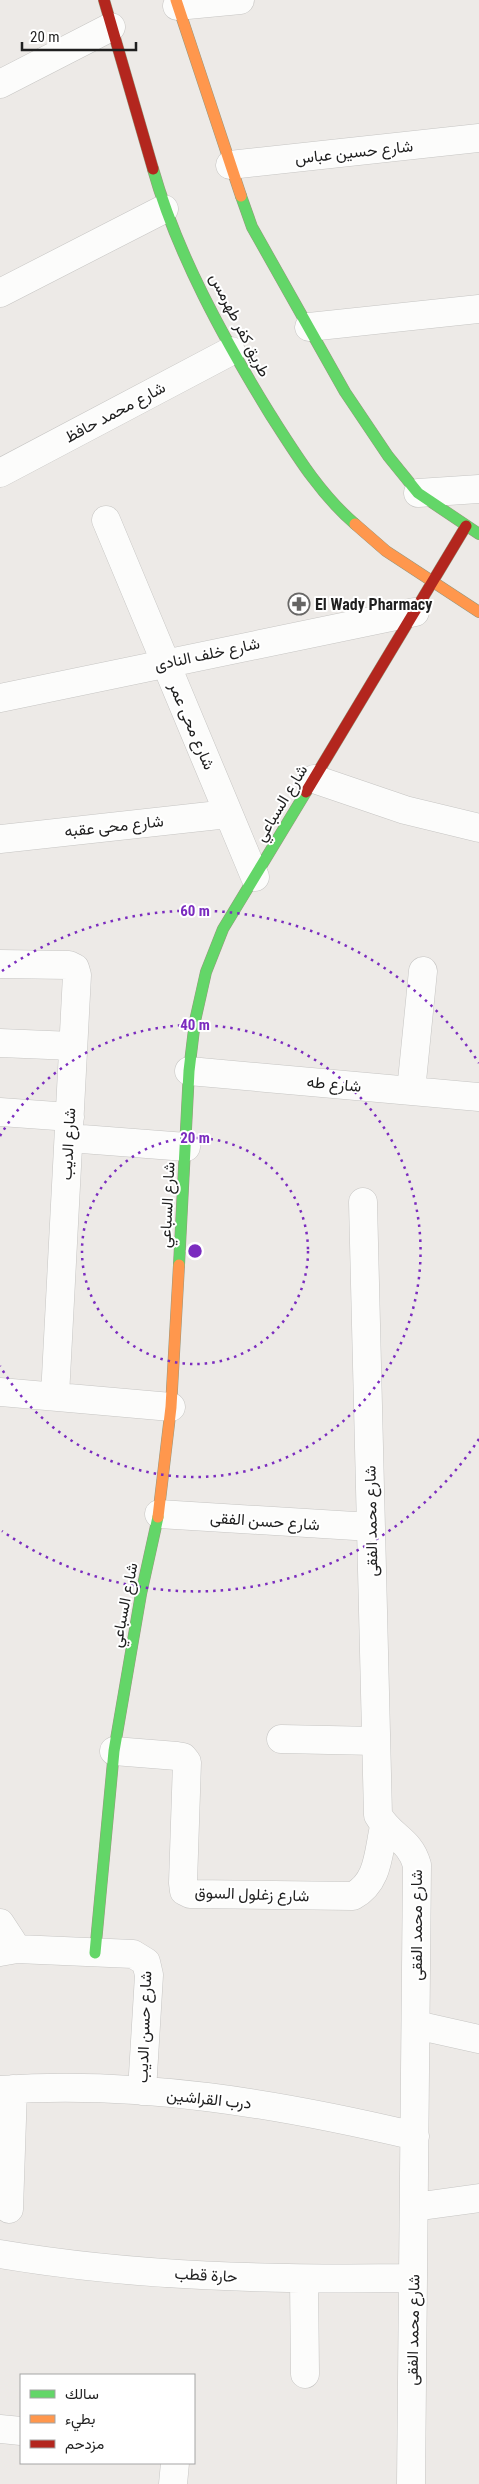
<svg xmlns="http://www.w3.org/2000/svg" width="479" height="2484" viewBox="0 0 479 2484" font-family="'Roboto Condensed',Vazirmatn,sans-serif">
	<rect width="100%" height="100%" fill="#edeae7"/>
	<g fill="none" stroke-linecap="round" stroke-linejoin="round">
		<g stroke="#c6c5c3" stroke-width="29">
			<path id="street" d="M 177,6 L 240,0
				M 0,84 L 111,27
				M 230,165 L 479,138
				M 0,293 L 164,209
				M 309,327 L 479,309
				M 0,473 L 231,351
				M 418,493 L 479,489
				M 106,520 L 255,877
				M 0,698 L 415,612
				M 314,779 L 405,810 L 479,828
				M 0,839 L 228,814
				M 0,964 L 69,965 L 75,968 L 77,975 L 55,1396
				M 0,1043 L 73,1046
				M 189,1071 L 479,1097
				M 411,1091 L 423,971
				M 0,1112 L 70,1117
				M 69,1138 L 186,1147
				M 363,1202 L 378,1815 C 390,1837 410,1839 417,1865 L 411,2484
				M 0,1392 L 171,1407
				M 159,1514 L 371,1527
				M 281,1739 L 376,1741
				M 114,1751 L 177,1756 L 183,1757 L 187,1762 L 183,1883 L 184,1891 L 190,1894 L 353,1896 C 379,1882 378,1853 384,1827
				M 0,1923 L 17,1949
				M 0,1952 L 17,1949 L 133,1954 L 146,1962 L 149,1975 L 142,2091
				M 416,2025 L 479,2039
				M 0,2090 C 139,2080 280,2104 415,2136
				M 414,2207 L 479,2198
				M 9,2209 L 13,2089
				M 0,2254 C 137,2277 275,2280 413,2278
				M 304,2279 L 305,2374
				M 0,2429 L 21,2431
				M 173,2484 L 175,2463"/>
		</g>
		<g stroke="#98977e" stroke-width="12">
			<path id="fast" d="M 153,169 C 177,254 224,339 270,414 C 295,453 319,493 355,524
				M 241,196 L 252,227 L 345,392 L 388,456 L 418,493 L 479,534
				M 179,1265 L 189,1071 L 195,1021 L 206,972 L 223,929 L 306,792
				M 95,1953 L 114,1751 L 141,1594 L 158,1517"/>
		</g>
		<g stroke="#98977e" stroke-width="12">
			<path id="slow" d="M 176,0 L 241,196
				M 355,524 L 386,551 L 479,612
				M 158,1517 L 171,1407 L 179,1265"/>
		</g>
		<g stroke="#98977e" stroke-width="12">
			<path id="jam" d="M 104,0 L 153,169
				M 306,792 L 466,526"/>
		</g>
		<use href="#street" stroke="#fcfcfb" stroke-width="28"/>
		<use href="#fast" stroke="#63d668" stroke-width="11"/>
		<use href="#slow" stroke="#ff974d" stroke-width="11"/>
		<use href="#jam" stroke="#b3261e" stroke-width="11"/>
	</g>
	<g fill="none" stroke="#7b2cbf" stroke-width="2.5" stroke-dasharray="2.5 5">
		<circle cx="195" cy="1251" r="113"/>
		<path d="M0 1136A226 226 0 1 1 0 1366"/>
		<path d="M479 1439A340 340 0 0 1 2 1531M2 971A340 340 0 0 1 479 1063"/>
	</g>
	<defs>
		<g id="pharmacy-ring" transform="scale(1.125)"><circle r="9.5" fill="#fff" stroke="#676665" stroke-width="1.5"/><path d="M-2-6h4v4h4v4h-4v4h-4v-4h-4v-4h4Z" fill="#676665"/></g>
	</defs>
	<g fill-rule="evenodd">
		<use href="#pharmacy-ring" x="299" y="604"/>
	</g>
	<g text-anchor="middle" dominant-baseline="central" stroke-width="4" stroke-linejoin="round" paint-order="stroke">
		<g font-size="16" fill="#1f1f1f" stroke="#fff">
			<text transform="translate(354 152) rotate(-6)">شارع حسين عباس</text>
			<text transform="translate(240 325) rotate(63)">طريق كفر طهرمس</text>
			<text transform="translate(115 412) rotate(-28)">شارع محمد حافظ</text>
			<text transform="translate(207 654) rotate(-12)">شارع خلف النادى</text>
			<text transform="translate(192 726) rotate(67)">شارع محى عمر</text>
			<text transform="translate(281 803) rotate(-59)">شارع السباعي</text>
			<text transform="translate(114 826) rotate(-6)">شارع محى عقبه</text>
			<text transform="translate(334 1084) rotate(5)">شارع طه</text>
			<text transform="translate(68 1144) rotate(-87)">شارع الديب</text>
			<text transform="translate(167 1205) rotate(-87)">شارع السباعي</text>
			<text transform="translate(265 1521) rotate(4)">شارع حسن الفقى</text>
			<text transform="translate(371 1521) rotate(-91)">شارع محمد الفقى</text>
			<text transform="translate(124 1605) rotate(-79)">شارع السباعي</text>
			<text transform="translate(252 1894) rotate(2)">شارع زغلول السوق</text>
			<text transform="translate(416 1925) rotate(-90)">شارع محمد الفقى</text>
			<text transform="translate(144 2027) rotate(-88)">شارع حسن الديب</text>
			<text transform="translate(209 2099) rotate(6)">درب القراشين</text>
			<text transform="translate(206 2275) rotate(3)">حارة قطب</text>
			<text transform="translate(413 2330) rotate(-89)">شارع محمد الفقى</text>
		</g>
		<g font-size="16" font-weight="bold" fill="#1f1f1f" stroke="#fff" text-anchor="start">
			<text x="315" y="604">El Wady Pharmacy</text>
		</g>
	</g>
	<circle cx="195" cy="1251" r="8" fill="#7b2cbf" stroke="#fff" stroke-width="2.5"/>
	<g font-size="15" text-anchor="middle" font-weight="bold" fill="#7b2cbf" stroke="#fff" stroke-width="4" stroke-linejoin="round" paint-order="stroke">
		<text x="195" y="916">60 m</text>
		<text x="195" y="1030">40 m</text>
		<text x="195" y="1143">20 m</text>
	</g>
	<rect x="20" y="2374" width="175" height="90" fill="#ffffff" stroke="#a5a5a5"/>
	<rect x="30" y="2390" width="25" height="8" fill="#63d668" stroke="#a5a5a5"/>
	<text x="65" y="2399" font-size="15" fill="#1f1f1f">سالك</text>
	<rect x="30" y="2415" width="25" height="8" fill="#ff974d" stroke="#a5a5a5"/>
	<text x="65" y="2424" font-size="15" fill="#1f1f1f">بطيء</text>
	<rect x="30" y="2440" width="25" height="8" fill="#b3261e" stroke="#a5a5a5"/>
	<text x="65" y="2449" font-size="15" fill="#1f1f1f">مزدحم</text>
	<path d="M22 42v8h114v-8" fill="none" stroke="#1f1f1f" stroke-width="2.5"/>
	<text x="30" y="42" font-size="15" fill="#1f1f1f" stroke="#ffffff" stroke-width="4" paint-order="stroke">20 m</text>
</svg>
